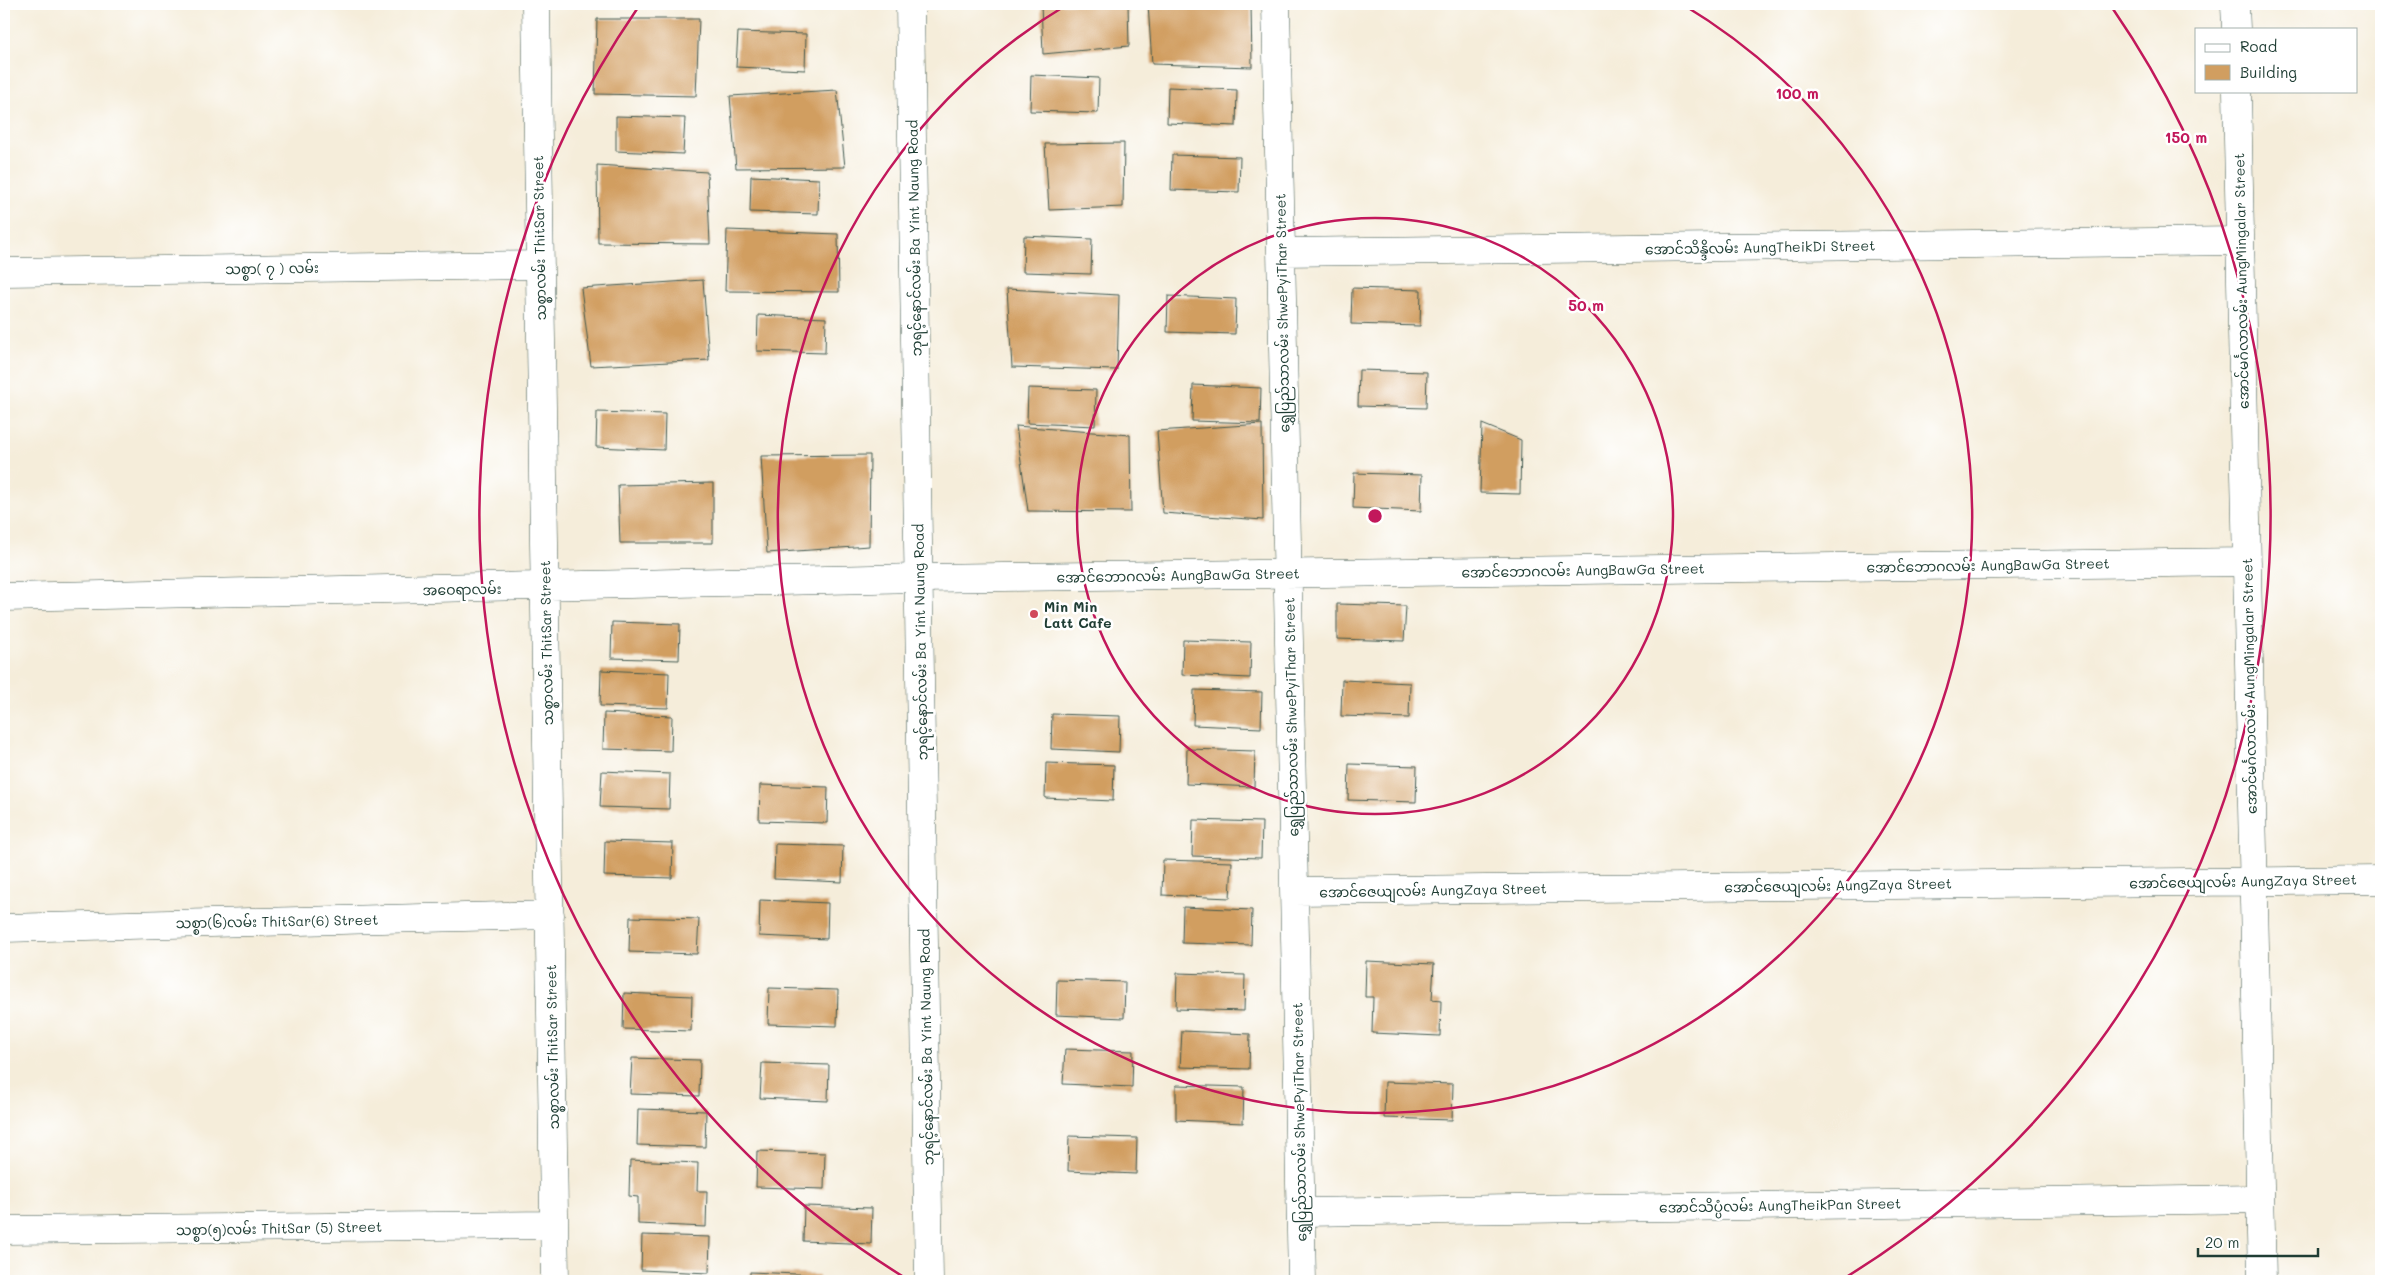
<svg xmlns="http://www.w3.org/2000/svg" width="2385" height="1285" viewBox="0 0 2385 1285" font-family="Mali,'Noto Sans Myanmar',sans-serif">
	<rect width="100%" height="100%" fill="#fff"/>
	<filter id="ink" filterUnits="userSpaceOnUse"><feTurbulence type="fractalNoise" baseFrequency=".02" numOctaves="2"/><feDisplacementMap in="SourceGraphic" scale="10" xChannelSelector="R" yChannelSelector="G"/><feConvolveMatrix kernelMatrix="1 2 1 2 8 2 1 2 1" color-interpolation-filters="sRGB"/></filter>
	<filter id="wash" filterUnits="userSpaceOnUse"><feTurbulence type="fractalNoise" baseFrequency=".0096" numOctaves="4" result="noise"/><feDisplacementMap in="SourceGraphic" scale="20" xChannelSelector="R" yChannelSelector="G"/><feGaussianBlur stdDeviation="1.12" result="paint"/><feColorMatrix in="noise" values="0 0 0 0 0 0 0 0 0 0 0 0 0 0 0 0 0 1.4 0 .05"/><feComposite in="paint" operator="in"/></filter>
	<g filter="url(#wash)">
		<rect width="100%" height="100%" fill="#f5edda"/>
		<g id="blocks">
			<path fill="#d19e60" d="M 1041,4 L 1128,4 L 1129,46 L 1043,54 Z
				M 1148,4 L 1251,4 L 1252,67 L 1152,64 Z
				M 597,19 L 699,19 L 696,96 L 595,94 Z
				M 738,32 L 806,34 L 805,70 L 736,67 Z
				M 1031,75 L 1099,78 L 1098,113 L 1030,111 Z
				M 1168,87 L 1237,90 L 1236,126 L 1167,123 Z
				M 837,90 L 845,167 L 736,168 L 730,96 Z
				M 616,116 L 685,118 L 683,154 L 616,151 Z
				M 1124,143 L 1123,207 L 1049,210 L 1045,144 Z
				M 1172,155 L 1240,157 L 1239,192 L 1171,190 Z
				M 597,165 L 707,172 L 710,244 L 598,243 Z
				M 751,176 L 819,179 L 818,214 L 750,212 Z
				M 727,230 L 838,234 L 839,292 L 725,291 Z
				M 1024,236 L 1092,239 L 1091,274 L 1023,272 Z
				M 703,280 L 709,360 L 591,366 L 581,288 Z
				M 1352,288 L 1421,290 L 1420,326 L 1351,324 Z
				M 1007,289 L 1119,295 L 1117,370 L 1012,367 Z
				M 1168,296 L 1236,299 L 1235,334 L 1167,332 Z
				M 758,315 L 826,318 L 825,353 L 757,351 Z
				M 1359,370 L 1427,372 L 1426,408 L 1358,406 Z
				M 1193,385 L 1261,388 L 1260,423 L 1192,421 Z
				M 1028,388 L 1096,390 L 1095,426 L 1027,423 Z
				M 597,412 L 665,414 L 664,450 L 596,447 Z
				M 1262,424 L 1263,520 L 1163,513 L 1157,431 Z
				M 1482,424 L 1521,440 L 1520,494 L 1480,493 Z
				M 1016,426 L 1130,435 L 1131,512 L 1028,511 Z
				M 870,455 L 869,546 L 767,553 L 761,456 Z
				M 1354,473 L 1422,475 L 1421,511 L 1353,508 Z
				M 713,483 L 713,543 L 620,543 L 618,485 Z
				M 1337,604 L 1406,606 L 1404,641 L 1337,639 Z
				M 612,622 L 680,624 L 679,660 L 611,658 Z
				M 1183,640 L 1251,642 L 1250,678 L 1182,675 Z
				M 601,670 L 669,673 L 668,708 L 600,706 Z
				M 1342,680 L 1410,683 L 1409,718 L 1341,716 Z
				M 1194,690 L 1262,692 L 1261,728 L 1193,725 Z
				M 604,713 L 672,716 L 671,751 L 603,749 Z
				M 1052,714 L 1120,716 L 1119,752 L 1051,749 Z
				M 1187,749 L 1255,751 L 1254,787 L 1186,784 Z
				M 1046,763 L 1114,765 L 1113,801 L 1045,798 Z
				M 1349,764 L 1417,766 L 1416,802 L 1348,800 Z
				M 602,771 L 670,774 L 669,809 L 600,807 Z
				M 760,785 L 828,787 L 827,823 L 759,821 Z
				M 1193,820 L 1262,822 L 1261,858 L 1192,856 Z
				M 605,841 L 673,843 L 672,878 L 604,876 Z
				M 775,844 L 843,846 L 842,882 L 774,879 Z
				M 1163,860 L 1232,862 L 1230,898 L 1162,895 Z
				M 760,900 L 828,903 L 827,939 L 759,936 Z
				M 1183,907 L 1252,910 L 1251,945 L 1182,943 Z
				M 630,917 L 699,919 L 697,954 L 629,952 Z
				M 1366,961 L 1434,964 L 1432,1000 L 1441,1001 L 1440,1036 L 1372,1033 L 1373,997 L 1365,997 Z
				M 1177,973 L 1245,975 L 1244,1011 L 1176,1009 Z
				M 1057,980 L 1125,982 L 1124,1018 L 1056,1015 Z
				M 769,988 L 838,990 L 837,1026 L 768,1024 Z
				M 624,993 L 692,996 L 691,1031 L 623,1029 Z
				M 1182,1031 L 1250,1034 L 1249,1069 L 1180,1067 Z
				M 1065,1049 L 1133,1051 L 1132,1087 L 1063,1084 Z
				M 632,1058 L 700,1060 L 699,1096 L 630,1094 Z
				M 762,1063 L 829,1065 L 828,1101 L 760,1098 Z
				M 1385,1082 L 1453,1084 L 1452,1120 L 1384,1118 Z
				M 1176,1085 L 1244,1087 L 1243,1123 L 1176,1120 Z
				M 638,1109 L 706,1111 L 705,1147 L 637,1145 Z
				M 1069,1136 L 1137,1138 L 1136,1174 L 1068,1171 Z
				M 757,1151 L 825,1153 L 824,1189 L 756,1187 Z
				M 630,1160 L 698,1163 L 697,1191 L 707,1191 L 706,1227 L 638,1224 L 638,1197 L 629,1196 Z
				M 804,1206 L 872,1208 L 871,1244 L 803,1241 Z
				M 642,1235 L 710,1237 L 709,1273 L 641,1270 Z
				M 750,1272 L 819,1275 L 819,1281 L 750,1281 Z"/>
		</g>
	</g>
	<g filter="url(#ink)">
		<use href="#blocks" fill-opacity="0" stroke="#3f574d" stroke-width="1"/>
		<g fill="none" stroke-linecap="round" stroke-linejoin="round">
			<g stroke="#3f574d" stroke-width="29">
				<path id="street" d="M 536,4 L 555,1281
					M 1276,4 L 1302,1281
					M 2235,4 L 2236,29
					M 2237,91 L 2262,1281
					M 1281,252 L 2240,241
					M 4,272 L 540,265
					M 4,597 L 919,578 L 2247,562
					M 1295,891 L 2381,880
					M 4,928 L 550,915
					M 1301,1212 L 2260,1199
					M 4,1230 L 554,1225"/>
			</g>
			<g stroke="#3f574d" stroke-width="29">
				<path id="secondary" d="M 910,4 L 929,1281"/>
			</g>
			<use href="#street" stroke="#fff" stroke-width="28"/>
			<use href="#secondary" stroke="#fff" stroke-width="28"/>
		</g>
	</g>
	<g fill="none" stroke="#c2185b" stroke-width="2.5">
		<circle cx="1375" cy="516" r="298"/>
		<path d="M1682 4A597 597 0 1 1 1068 4"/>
		<path d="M907 1279A895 895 0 0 1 637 9M2113 9A895 895 0 0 1 1843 1279"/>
	</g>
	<circle fill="#d1495b" stroke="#fff" stroke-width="2" cx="1034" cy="614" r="5"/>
	<g text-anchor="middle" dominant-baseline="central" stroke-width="5" stroke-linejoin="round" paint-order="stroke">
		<g font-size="14" fill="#1f3d34" stroke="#fff">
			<text transform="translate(539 238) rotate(-91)">သစ္စာလမ်း ThitSar Street</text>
			<text transform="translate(914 238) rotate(-91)">ဘုရင့်နောင်လမ်း Ba Yint Naung Road</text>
			<text transform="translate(1760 247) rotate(-1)">အောင်သိန္ဒိလမ်း AungTheikDi Street</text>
			<text transform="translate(272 268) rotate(-1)">သစ္စာ( ၇ ) လမ်း</text>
			<text transform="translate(2241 281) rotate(-91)">အောင်မင်္ဂလာလမ်း AungMingalar Street</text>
			<text transform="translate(1282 313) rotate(-91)">ရွှေပြည်သာလမ်း ShwePyiThar Street</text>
			<text transform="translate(1988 565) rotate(-1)">အောင်ဘောဂလမ်း AungBawGa Street</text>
			<text transform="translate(1583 570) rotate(-1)">အောင်ဘောဂလမ်း AungBawGa Street</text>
			<text transform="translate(1178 575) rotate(-1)">အောင်ဘောဂလမ်း AungBawGa Street</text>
			<text transform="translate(462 589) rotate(-1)">အဝေရာလမ်း</text>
			<text transform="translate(920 642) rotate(-91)">ဘုရင့်နောင်လမ်း Ba Yint Naung Road</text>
			<text transform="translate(546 643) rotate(-91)">သစ္စာလမ်း ThitSar Street</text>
			<text transform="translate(2249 686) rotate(-91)">အောင်မင်္ဂလာလမ်း AungMingalar Street</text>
			<text transform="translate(1291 717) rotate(-91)">ရွှေပြည်သာလမ်း ShwePyiThar Street</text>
			<text transform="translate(2243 881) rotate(-1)">အောင်ဇေယျလမ်း AungZaya Street</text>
			<text transform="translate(1838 885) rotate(-1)">အောင်ဇေယျလမ်း AungZaya Street</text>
			<text transform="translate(1433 890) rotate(-1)">အောင်ဇေယျလမ်း AungZaya Street</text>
			<text transform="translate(277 921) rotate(-1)">သစ္စာ(၆)လမ်း ThitSar(6) Street</text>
			<text transform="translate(552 1047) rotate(-91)">သစ္စာလမ်း ThitSar Street</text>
			<text transform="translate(926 1047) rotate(-91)">ဘုရင့်နောင်လမ်း Ba Yint Naung Road</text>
			<text transform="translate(1299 1122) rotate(-91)">ရွှေပြည်သာလမ်း ShwePyiThar Street</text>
			<text transform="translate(1780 1205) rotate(-1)">အောင်သိပ္ပံလမ်း AungTheikPan Street</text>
			<text transform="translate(279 1228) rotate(-1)">သစ္စာ(၅)လမ်း ThitSar (5) Street</text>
		</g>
		<g font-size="14" font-weight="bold" fill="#1f3d34" stroke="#fff" text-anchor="start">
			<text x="1044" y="606">Min Min<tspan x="1044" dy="16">Latt Cafe</tspan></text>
		</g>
	</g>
	<circle cx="1375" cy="516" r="8" fill="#c2185b" stroke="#fff" stroke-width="2.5"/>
	<g font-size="15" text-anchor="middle" font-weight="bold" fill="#c2185b" stroke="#fff" stroke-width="5" stroke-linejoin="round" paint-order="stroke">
		<text x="1797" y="99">100 m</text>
		<text x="2186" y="143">150 m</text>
		<text x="1586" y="311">50 m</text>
	</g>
	<rect width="2385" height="1285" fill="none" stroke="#fff" stroke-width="20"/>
	<rect x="2195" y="28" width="162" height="65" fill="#ffffff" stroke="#a5b1ae"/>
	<rect x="2205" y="44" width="25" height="8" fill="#ffffff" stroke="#a5b1ae"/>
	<text x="2240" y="52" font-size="15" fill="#1f3d34">Road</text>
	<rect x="2205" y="65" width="25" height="15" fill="#d19e60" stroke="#a5b1ae"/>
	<text x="2240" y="78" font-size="15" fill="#1f3d34">Building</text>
	<path d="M2198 1248v8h120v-8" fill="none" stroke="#1f3d34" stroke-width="2.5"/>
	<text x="2205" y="1248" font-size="15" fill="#1f3d34" stroke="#ffffff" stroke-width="4" paint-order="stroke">20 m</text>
</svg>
